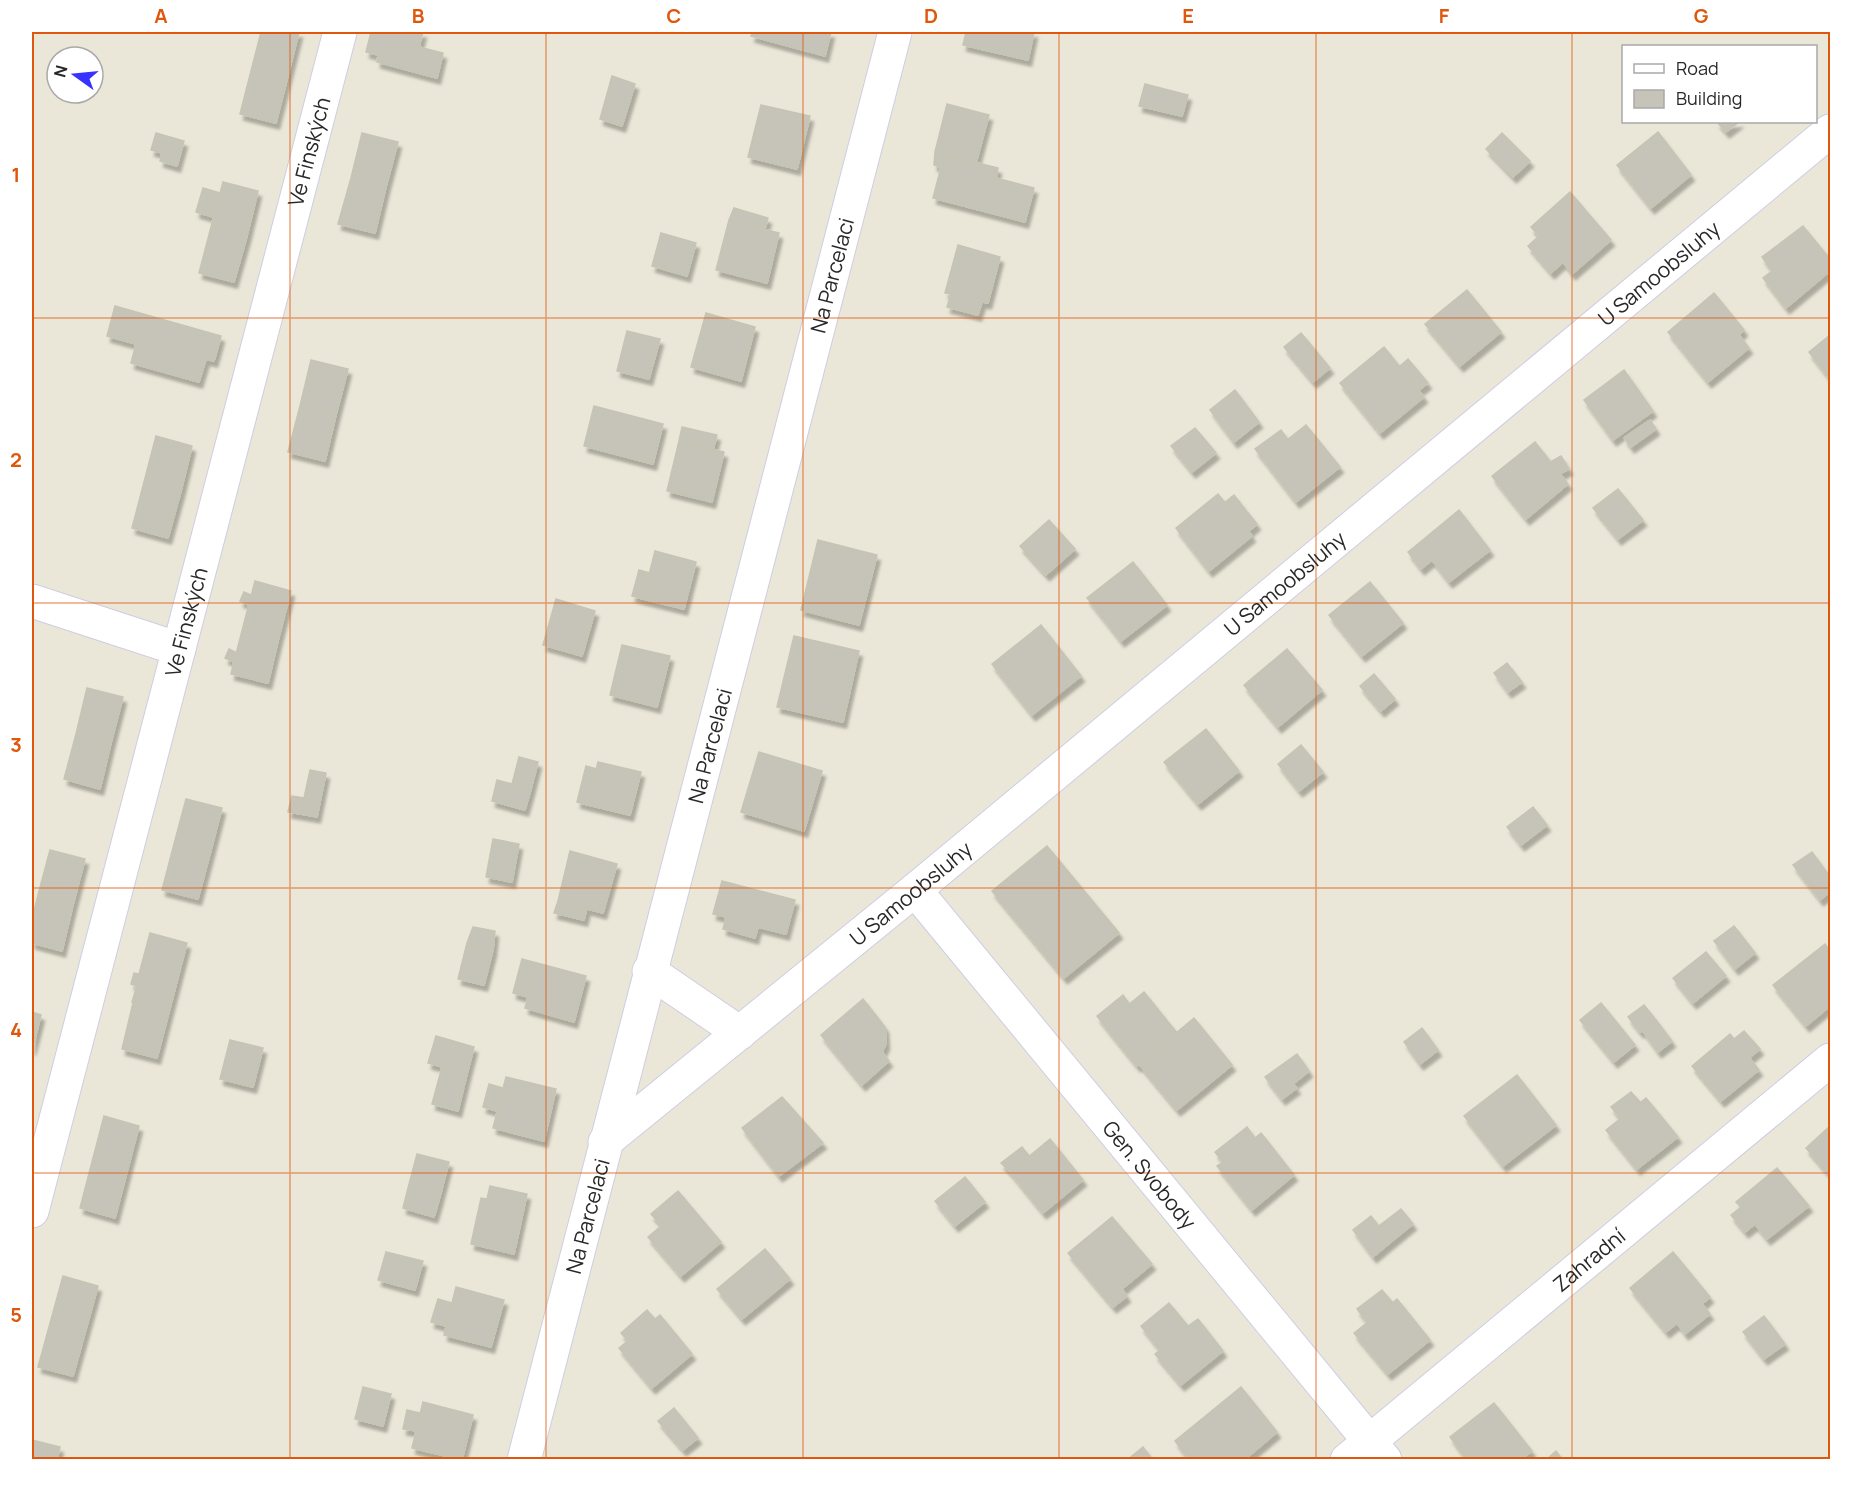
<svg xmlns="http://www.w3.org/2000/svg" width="1862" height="1491" viewBox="0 0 1862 1491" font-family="Manrope,sans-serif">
	<defs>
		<filter id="shadow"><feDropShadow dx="3.5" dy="6" stdDeviation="1.5" flood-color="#0004"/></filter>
	</defs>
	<rect width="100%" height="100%" fill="#ebe7d8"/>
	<path fill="#c6c4b8" stroke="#c6c4b2" stroke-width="1.5" filter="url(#shadow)" d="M 261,32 L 299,32 L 276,123 L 240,114 Z
		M 371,32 L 423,32 L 419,47 L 443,53 L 437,78 L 377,62 L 378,55 L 366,52 Z
		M 753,32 L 831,32 L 825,56 L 751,36 Z
		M 966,32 L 1034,32 L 1028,60 L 963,45 Z
		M 612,76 L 635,84 L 622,126 L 600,119 Z
		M 1145,84 L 1188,95 L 1182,116 L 1139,106 Z
		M 947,104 L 989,115 L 976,163 L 935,152 Z
		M 761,105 L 810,116 L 797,169 L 748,157 Z
		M 1717,122 L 1739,122 L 1726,132 Z
		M 1658,132 L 1691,175 L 1651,208 L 1617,165 Z
		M 156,133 L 184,141 L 177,166 L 160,161 L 162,153 L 151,150 Z
		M 362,133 L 398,142 L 386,187 L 351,178 Z
		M 1502,133 L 1530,161 L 1513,177 L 1486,149 Z
		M 935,152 L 998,168 L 996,178 L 1034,188 L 1025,222 L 933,198 L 941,167 L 934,165 Z
		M 351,178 L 386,187 L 375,233 L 338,224 Z
		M 223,182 L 258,191 L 247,236 L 211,227 Z
		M 203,188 L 220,193 L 213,217 L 196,212 Z
		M 1570,192 L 1611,240 L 1572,274 L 1563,262 L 1551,273 L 1528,246 L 1539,236 L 1531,227 Z
		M 734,208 L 768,218 L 765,229 L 729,220 Z
		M 729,220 L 779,233 L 767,283 L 716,270 Z
		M 1803,226 L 1830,259 L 1830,271 L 1786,308 L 1763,278 L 1772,271 L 1762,257 Z
		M 211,227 L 247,236 L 234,282 L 199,273 Z
		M 661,233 L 696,243 L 687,276 L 652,266 Z
		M 958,245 L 1000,257 L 988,303 L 982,302 L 978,315 L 947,307 L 951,294 L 945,293 Z
		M 1467,290 L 1501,332 L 1460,366 L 1425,324 Z
		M 1714,293 L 1744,330 L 1739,335 L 1749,348 L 1708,382 L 1668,332 Z
		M 115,306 L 221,336 L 214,361 L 206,359 L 199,382 L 131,363 L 136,344 L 107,336 Z
		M 706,313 L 755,327 L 741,381 L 691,367 Z
		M 627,331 L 660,339 L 649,379 L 617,371 Z
		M 1301,333 L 1330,368 L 1313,382 L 1284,347 Z
		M 1830,335 L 1830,379 L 1809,352 Z
		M 1384,347 L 1424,397 L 1380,433 L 1340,383 Z
		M 1408,359 L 1428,383 L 1419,390 L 1400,366 Z
		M 311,360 L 348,369 L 336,415 L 300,406 Z
		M 1624,370 L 1653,411 L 1613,440 L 1584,400 Z
		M 1235,390 L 1259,422 L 1234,442 L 1210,410 Z
		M 300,406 L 336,415 L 325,461 L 288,452 Z
		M 594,406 L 663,424 L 653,464 L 584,446 Z
		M 1650,420 L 1656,429 L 1631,447 L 1624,438 Z
		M 1306,425 L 1340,467 L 1296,502 L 1263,459 Z
		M 682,427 L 717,435 L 713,450 L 679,441 Z
		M 1195,428 L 1216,453 L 1192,472 L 1171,446 Z
		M 1281,430 L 1288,440 L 1263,459 L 1255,449 Z
		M 156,436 L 192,446 L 181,491 L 144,482 Z
		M 679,441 L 724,452 L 712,502 L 667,491 Z
		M 1535,442 L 1568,484 L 1526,519 L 1492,476 Z
		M 1561,456 L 1569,469 L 1560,474 L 1552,461 Z
		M 144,482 L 181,491 L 168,538 L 132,528 Z
		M 1618,489 L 1643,520 L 1618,539 L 1593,508 Z
		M 1218,494 L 1252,536 L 1209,571 L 1176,528 Z
		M 1234,495 L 1248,513 L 1239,520 L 1224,503 Z
		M 1459,510 L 1490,550 L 1449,582 L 1419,543 Z
		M 1248,513 L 1257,524 L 1248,532 L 1239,520 Z
		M 1049,520 L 1075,549 L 1046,575 L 1020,546 Z
		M 818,540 L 877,555 L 859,625 L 801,610 Z
		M 1419,543 L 1432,560 L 1421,569 L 1408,552 Z
		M 655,551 L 696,562 L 684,609 L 643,599 Z
		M 1133,562 L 1167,605 L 1121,641 L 1087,598 Z
		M 639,570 L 650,573 L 643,599 L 632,596 Z
		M 255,581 L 291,591 L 279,637 L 243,627 Z
		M 1370,582 L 1403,623 L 1362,656 L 1329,615 Z
		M 244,592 L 251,595 L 248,604 L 240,601 Z
		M 556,599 L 595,611 L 582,656 L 543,645 Z
		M 1041,625 L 1081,676 L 1032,715 L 992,664 Z
		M 243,627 L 279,637 L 268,683 L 231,674 Z
		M 794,636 L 859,651 L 843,722 L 777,707 Z
		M 622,645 L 670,656 L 657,707 L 610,695 Z
		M 229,649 L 237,653 L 234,662 L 225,658 Z
		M 1287,649 L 1322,690 L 1278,727 L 1244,685 Z
		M 1507,663 L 1522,682 L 1508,692 L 1494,673 Z
		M 1374,674 L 1395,699 L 1381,711 L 1360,686 Z
		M 87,688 L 123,697 L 111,743 L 76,734 Z
		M 1206,729 L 1239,771 L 1198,804 L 1164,762 Z
		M 76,734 L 111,743 L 100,789 L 64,779 Z
		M 1301,745 L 1323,772 L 1299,791 L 1278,764 Z
		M 759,752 L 822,771 L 804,831 L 741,812 Z
		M 519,757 L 538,762 L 531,789 L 512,784 Z
		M 598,762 L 641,772 L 630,815 L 588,805 Z
		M 586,766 L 597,769 L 588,805 L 577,802 Z
		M 310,770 L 326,773 L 317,817 L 288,812 L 292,796 L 304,798 Z
		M 497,780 L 531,789 L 525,810 L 492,801 Z
		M 186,799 L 222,808 L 210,854 L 174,844 Z
		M 1533,807 L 1547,825 L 1521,845 L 1507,827 Z
		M 493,839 L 519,844 L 512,882 L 486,877 Z
		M 174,844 L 210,854 L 198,899 L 162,890 Z
		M 1047,846 L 1119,933 L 1064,978 L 992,891 Z
		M 50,850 L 85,859 L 73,905 L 38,895 Z
		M 570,851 L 617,864 L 603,913 L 558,901 Z
		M 1812,852 L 1830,877 L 1830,892 L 1820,900 L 1793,865 Z
		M 722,881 L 795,900 L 786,934 L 758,927 L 755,938 L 723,929 L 726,917 L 713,914 Z
		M 38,895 L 73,905 L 62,951 L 32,943 L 32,919 Z
		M 558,901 L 587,908 L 584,920 L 554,913 Z
		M 1734,926 L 1755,953 L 1735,969 L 1714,941 Z
		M 473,927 L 495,931 L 493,950 L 467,943 Z
		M 150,933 L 187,943 L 169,1012 L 132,1002 L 137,986 L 131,984 L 134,973 L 139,974 Z
		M 467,943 L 493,950 L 484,985 L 458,979 Z
		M 1825,944 L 1830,951 L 1830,1006 L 1806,1026 L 1773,985 Z
		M 1706,952 L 1726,976 L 1693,1003 L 1673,978 Z
		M 522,959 L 537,963 L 528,997 L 513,993 Z
		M 537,963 L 586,976 L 574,1022 L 525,1008 Z
		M 1144,992 L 1177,1033 L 1137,1066 L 1104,1025 Z
		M 1123,995 L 1130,1005 L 1104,1025 L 1097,1016 Z
		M 863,999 L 885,1027 L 886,1044 L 882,1052 L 889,1061 L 862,1085 L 821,1035 Z
		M 133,1003 L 169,1012 L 157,1058 L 122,1049 Z
		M 1601,1003 L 1635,1045 L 1614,1062 L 1580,1020 Z
		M 1644,1005 L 1656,1020 L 1640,1032 L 1628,1017 Z
		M 32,1012 L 41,1015 L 32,1050 Z
		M 1194,1018 L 1232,1065 L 1177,1110 L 1139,1064 Z
		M 1656,1020 L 1672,1041 L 1658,1052 L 1642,1030 Z
		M 1422,1028 L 1438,1050 L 1420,1064 L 1404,1042 Z
		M 1744,1031 L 1760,1049 L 1749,1058 L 1734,1039 Z
		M 1730,1034 L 1759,1070 L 1721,1101 L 1692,1066 Z
		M 436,1036 L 474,1047 L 467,1074 L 428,1063 Z
		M 230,1040 L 263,1048 L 253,1087 L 220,1079 Z
		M 1297,1054 L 1309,1071 L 1293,1084 L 1297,1088 L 1282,1099 L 1265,1077 Z
		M 442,1067 L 467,1074 L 458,1111 L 432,1104 Z
		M 1517,1075 L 1556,1125 L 1503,1166 L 1464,1116 Z
		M 506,1077 L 556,1089 L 544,1141 L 493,1128 Z
		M 489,1084 L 503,1088 L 497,1111 L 483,1107 Z
		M 1631,1092 L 1640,1102 L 1620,1118 L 1611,1107 Z
		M 782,1097 L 823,1143 L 779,1176 L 742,1128 Z
		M 1646,1098 L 1678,1137 L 1637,1169 L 1606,1130 Z
		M 104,1116 L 139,1126 L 115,1218 L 80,1208 Z
		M 1830,1126 L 1830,1176 L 1806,1148 Z
		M 1247,1127 L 1255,1138 L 1261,1133 L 1294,1175 L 1252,1210 L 1217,1166 L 1223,1162 L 1215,1152 Z
		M 1050,1139 L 1083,1180 L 1043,1213 L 1010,1172 Z
		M 1022,1147 L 1029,1156 L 1010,1172 L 1001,1163 Z
		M 417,1154 L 449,1162 L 439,1200 L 407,1192 Z
		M 1777,1168 L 1809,1206 L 1767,1239 L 1755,1224 L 1745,1232 L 1731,1215 L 1741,1207 L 1736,1202 Z
		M 965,1177 L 985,1202 L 955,1226 L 935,1201 Z
		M 490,1186 L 527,1194 L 514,1254 L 471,1244 L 481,1198 L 487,1199 Z
		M 678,1191 L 688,1203 L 661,1225 L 651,1214 Z
		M 407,1192 L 439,1200 L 434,1217 L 403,1208 Z
		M 688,1203 L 721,1242 L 681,1276 L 648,1237 Z
		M 1401,1209 L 1413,1224 L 1391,1242 L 1379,1226 Z
		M 1371,1216 L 1391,1242 L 1373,1257 L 1353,1230 Z
		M 1112,1217 L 1152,1264 L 1122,1289 L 1127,1296 L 1113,1307 L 1068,1253 Z
		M 765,1249 L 790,1279 L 742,1319 L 717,1289 Z
		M 386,1252 L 423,1261 L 415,1290 L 378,1280 Z
		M 1673,1252 L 1710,1297 L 1702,1304 L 1710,1314 L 1685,1334 L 1677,1323 L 1666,1332 L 1630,1288 Z
		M 63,1276 L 98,1286 L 73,1376 L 38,1367 Z
		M 456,1287 L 504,1300 L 491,1347 L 444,1335 Z
		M 1382,1290 L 1392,1302 L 1367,1322 L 1357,1309 Z
		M 438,1299 L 452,1303 L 446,1326 L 431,1322 Z
		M 1397,1299 L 1430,1340 L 1388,1374 L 1354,1333 Z
		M 1169,1303 L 1188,1326 L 1198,1319 L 1223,1351 L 1181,1385 L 1155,1354 L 1160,1350 L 1141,1326 Z
		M 647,1310 L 654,1318 L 628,1341 L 621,1333 Z
		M 660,1315 L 692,1354 L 652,1388 L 619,1348 Z
		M 1764,1316 L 1785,1344 L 1764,1359 L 1743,1332 Z
		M 363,1387 L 391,1394 L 383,1426 L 355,1419 Z
		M 1241,1387 L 1277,1432 L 1244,1460 L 1189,1460 L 1175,1441 Z
		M 423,1402 L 473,1415 L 462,1460 L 412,1448 Z
		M 1494,1403 L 1532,1451 L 1520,1460 L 1467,1460 L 1450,1437 Z
		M 674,1408 L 698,1438 L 683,1450 L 658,1421 Z
		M 407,1410 L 420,1413 L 416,1431 L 403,1429 Z
		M 32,1440 L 60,1447 L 57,1460 L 32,1460 Z
		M 1143,1447 L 1153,1460 L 1127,1460 Z
		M 1556,1451 L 1563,1460 L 1546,1460 Z"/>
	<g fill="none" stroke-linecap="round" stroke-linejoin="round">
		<g stroke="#cecde2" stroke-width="35">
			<g id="minor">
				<path d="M 32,601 L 179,649"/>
				<path id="s1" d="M 915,890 L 1385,1460"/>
				<path d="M 649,971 L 740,1033"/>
				<path id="s2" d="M 605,1142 L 915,890 L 1830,131"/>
				<path id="s3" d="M 32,1211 L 340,32"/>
				<path id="s4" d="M 524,1460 L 895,32"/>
				<path id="s5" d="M 1347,1460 L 1830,1060"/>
			</g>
		</g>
		<use href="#minor" stroke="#fff" stroke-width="33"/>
	</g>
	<path fill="none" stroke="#de570d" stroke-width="1.5" stroke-opacity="0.55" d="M 290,32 L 290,1460M 546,32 L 546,1460M 803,32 L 803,1460M 1059,32 L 1059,1460M 1316,32 L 1316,1460M 1572,32 L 1572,1460M 32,318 L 1830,318M 32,603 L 1830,603M 32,888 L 1830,888M 32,1173 L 1830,1173"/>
	<g text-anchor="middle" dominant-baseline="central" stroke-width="4.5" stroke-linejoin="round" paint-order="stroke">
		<g font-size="21" fill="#282828" stroke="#fff">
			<text stroke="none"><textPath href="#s3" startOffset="1095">Ve Finských</textPath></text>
			<text stroke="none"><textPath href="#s2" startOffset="1366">U Samoobsluhy</textPath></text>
			<text stroke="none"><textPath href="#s4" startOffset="1224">Na Parcelaci</textPath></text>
			<text stroke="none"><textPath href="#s2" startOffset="880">U Samoobsluhy</textPath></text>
			<text stroke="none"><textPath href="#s3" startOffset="609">Ve Finských</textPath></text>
			<text stroke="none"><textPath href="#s4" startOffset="738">Na Parcelaci</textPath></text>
			<text stroke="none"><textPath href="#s2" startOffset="394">U Samoobsluhy</textPath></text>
			<text stroke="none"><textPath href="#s1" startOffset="369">Gen. Svobody</textPath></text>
			<text stroke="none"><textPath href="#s4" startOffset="252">Na Parcelaci</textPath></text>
			<text stroke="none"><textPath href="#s5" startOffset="314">Zahradní</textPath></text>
		</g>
	</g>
	<rect width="1862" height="1491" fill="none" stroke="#ffffff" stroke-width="66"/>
	<rect x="1622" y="45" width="195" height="78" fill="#ffffff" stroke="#a9a9a9" stroke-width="1.5"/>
	<rect x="1634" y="64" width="30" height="9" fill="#ffffff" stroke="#a9a9a9" stroke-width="1.5"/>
	<text x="1676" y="75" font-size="18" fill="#282828">Road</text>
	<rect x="1634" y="90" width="30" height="18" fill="#c6c4b8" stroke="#a9a9a9" stroke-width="1.5"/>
	<text x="1676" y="105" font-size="18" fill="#282828">Building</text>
	<g transform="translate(75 75) rotate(285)"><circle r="28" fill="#ffffff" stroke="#a9a9a9" stroke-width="1.5"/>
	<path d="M0-4.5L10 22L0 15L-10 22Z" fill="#3931ff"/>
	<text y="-9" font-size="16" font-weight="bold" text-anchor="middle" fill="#282828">N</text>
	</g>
	<rect x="33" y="33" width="1796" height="1425" fill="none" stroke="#de570d" stroke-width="2"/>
	<g font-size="20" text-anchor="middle" font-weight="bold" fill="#de570d">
		<text x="161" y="23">A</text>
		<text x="418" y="23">B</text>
		<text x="674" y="23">C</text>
		<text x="931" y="23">D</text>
		<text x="1188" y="23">E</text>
		<text x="1444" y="23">F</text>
		<text x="1701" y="23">G</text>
		<text x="16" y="182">1</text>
		<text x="16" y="467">2</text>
		<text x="16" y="752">3</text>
		<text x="16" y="1037">4</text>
		<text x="16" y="1322">5</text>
	</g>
</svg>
